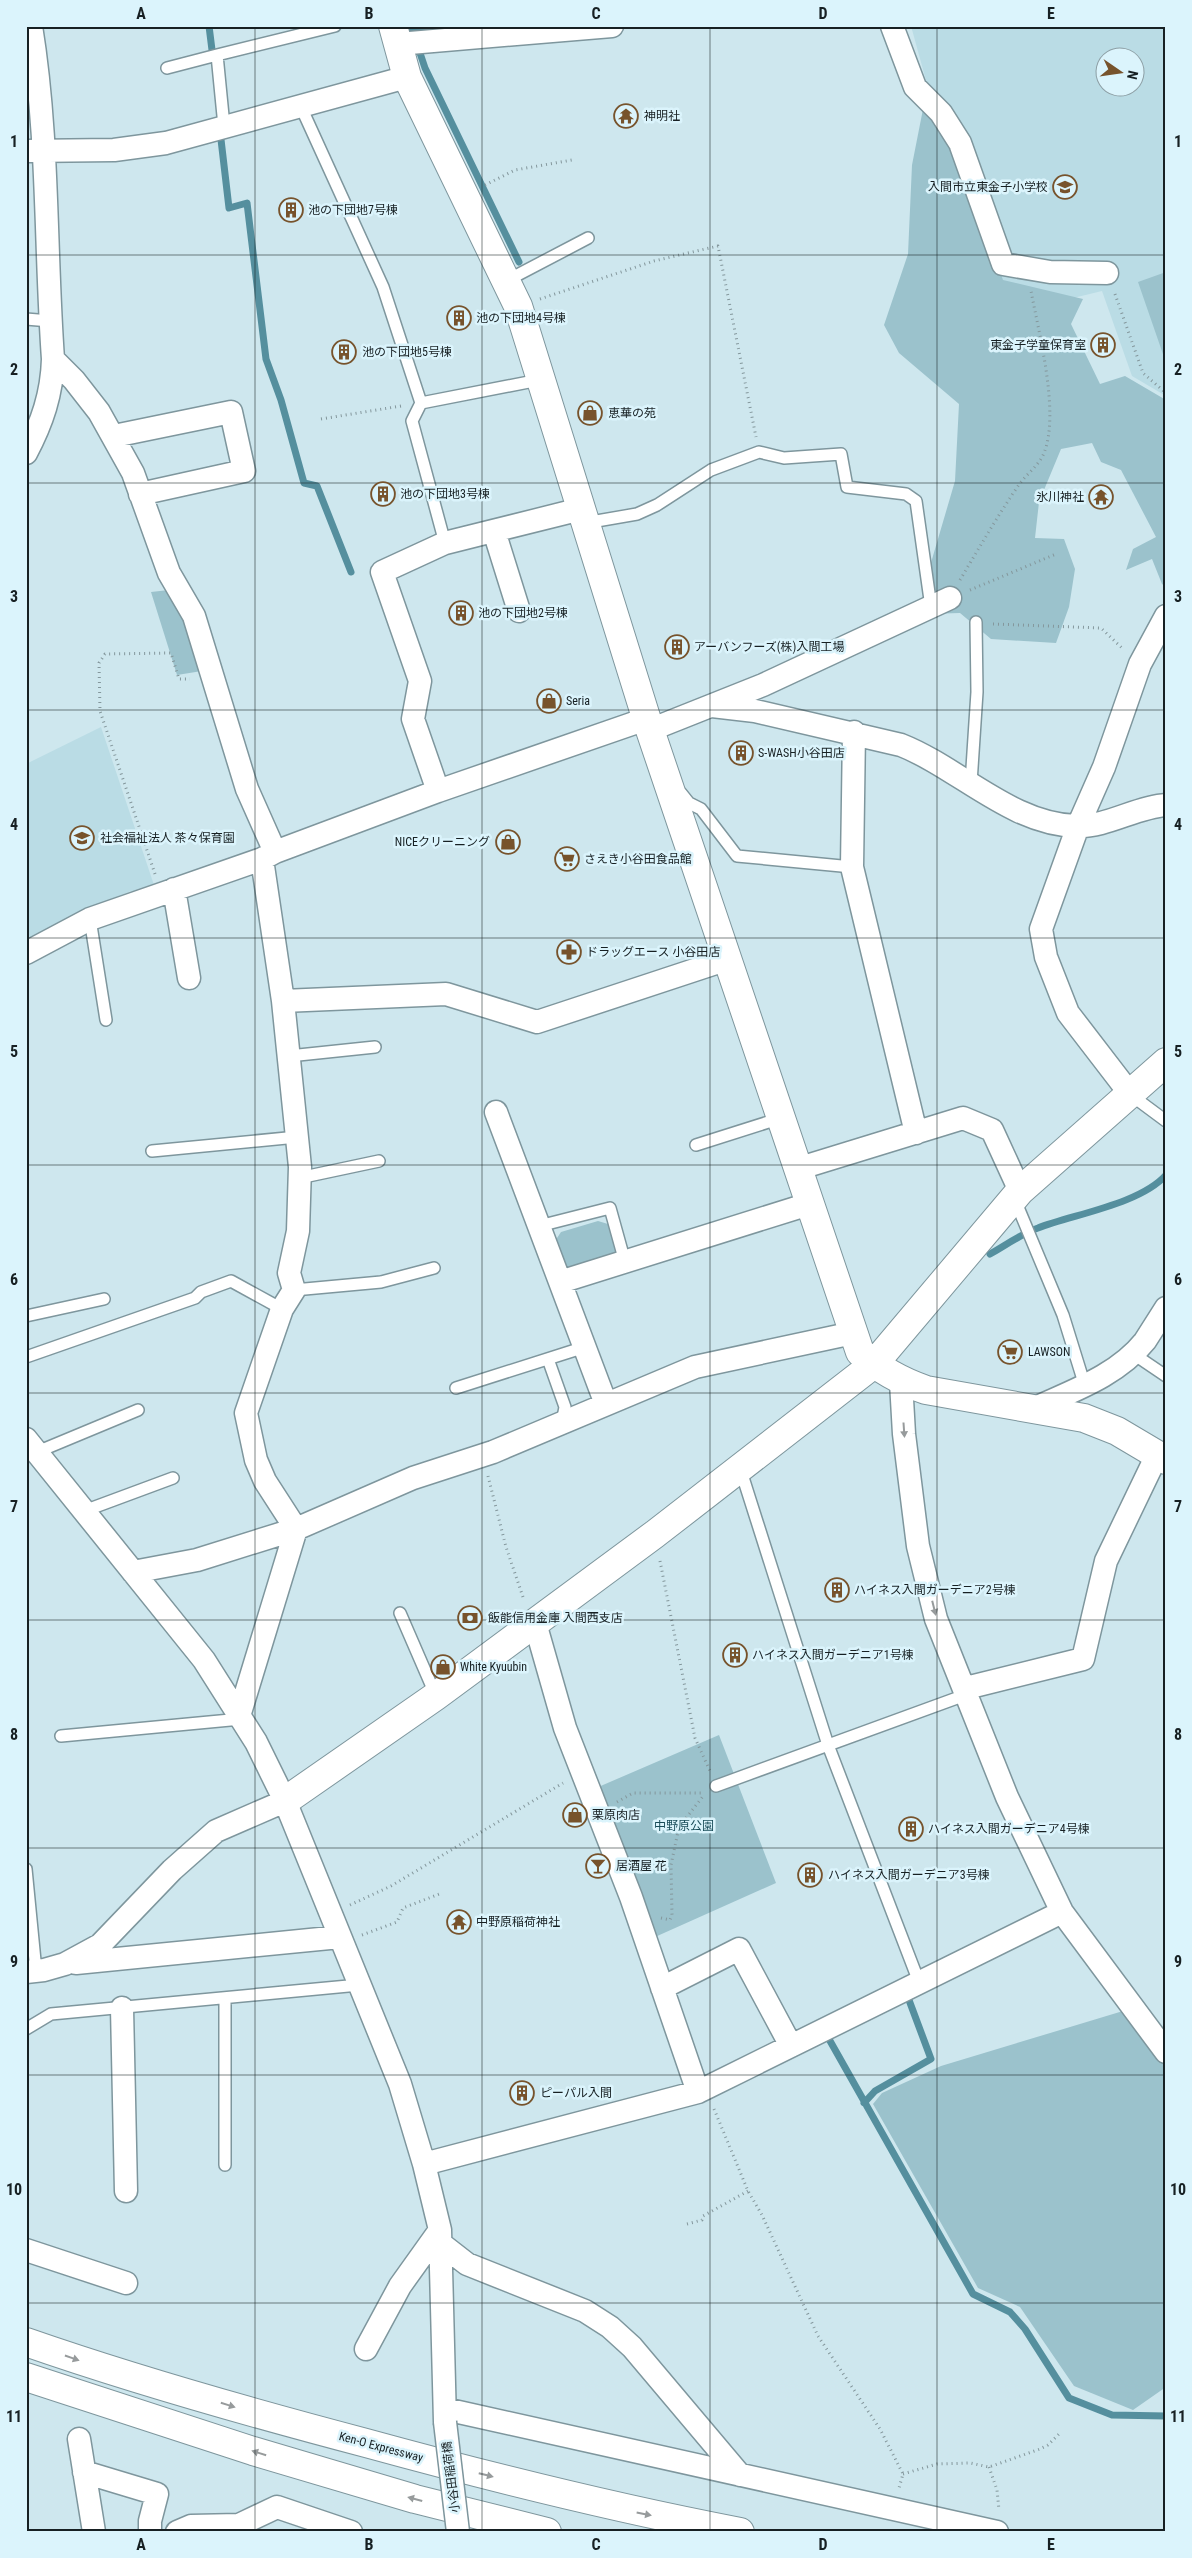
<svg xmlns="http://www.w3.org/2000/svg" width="1192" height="2558" viewBox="0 0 1192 2558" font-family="'Roboto Condensed','Noto Sans JP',sans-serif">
	<rect width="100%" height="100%" fill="#cee7ee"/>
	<path fill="#badce5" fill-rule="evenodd" d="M 911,26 L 1166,26 L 1166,396 L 1132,376 L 1102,291 L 1069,299 L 999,286 L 927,84 ZM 1104,58 L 1134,58 L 1134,88 L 1104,88 Z
		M 101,727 L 155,888 L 135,895 L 131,891 L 94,906 L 31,942 L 26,924 L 26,764 Z"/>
	<path fill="#9bc2cc" d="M 924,104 L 954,143 L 1003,280 L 1083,299 L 1071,324 L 1100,384 L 1125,376 L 1166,400 L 1166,587 L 1162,584 L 1152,559 L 1126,570 L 1133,549 L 1156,537 L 1121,470 L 1101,462 L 1092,443 L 1061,449 L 1039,502 L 1035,538 L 1064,539 L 1075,569 L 1069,607 L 1056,643 L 991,639 L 960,613 L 927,614 L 923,590 L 955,481 L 959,404 L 899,353 L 884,325 L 908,254 L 912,165 Z
		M 1166,272 L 1166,360 L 1165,360 L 1138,282 Z
		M 178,589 L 208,670 L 177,675 L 151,592 Z
		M 598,1221 L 608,1224 L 617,1250 L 614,1259 L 565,1269 L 555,1241 L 561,1232 Z
		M 719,1735 L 776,1883 L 655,1937 L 596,1788 Z
		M 1123,2011 L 1166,2068 L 1166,2387 L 1133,2410 L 1074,2386 L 1020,2307 L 978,2288 L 873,2104 L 882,2093 L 941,2066 Z"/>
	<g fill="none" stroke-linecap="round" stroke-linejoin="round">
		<path stroke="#558f9e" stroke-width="7" d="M 209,26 L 213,58
			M 411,26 L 425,68 L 519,262
			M 412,30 L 468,26
			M 220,131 L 229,208 L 247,203 L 266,359 L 281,400 L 304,483 L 317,486 L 351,572
			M 990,1254 C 1006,1245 1021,1234 1038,1228 C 1075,1214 1140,1204 1166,1175
			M 825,2032 L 973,2294 L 1010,2312 L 1025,2329 L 1069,2398 L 1112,2415 L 1166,2416
			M 864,2103 L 875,2091 L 931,2059 L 906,1992"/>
		<g stroke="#7e969d" stroke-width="14">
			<path id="lane" d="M 217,55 L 335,26
				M 167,68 L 217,55 L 224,126
				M 301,107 L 383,287 L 421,403 L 539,380
				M 506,281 L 588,238
				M 26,319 L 50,321
				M 421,403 L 412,421 L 445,543
				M 585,523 L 637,514 L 657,505 L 711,470 L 759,452 L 784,458 L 841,454 L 847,487 L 906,494 L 916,501 L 931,607
				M 971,783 L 977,692 L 976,622
				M 681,793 L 689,803 L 701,809 L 737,856 L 852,867
				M 90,919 L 106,1020
				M 289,1056 L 375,1047
				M 1131,1095 L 1166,1121
				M 696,1145 L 781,1118
				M 152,1151 L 297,1137
				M 299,1178 L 379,1161
				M 1015,1200 L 1063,1315 L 1085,1386
				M 539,1226 L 610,1208 L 625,1262
				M 294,1290 L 381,1282 L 434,1268
				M 26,1316 L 104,1299
				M 1132,1353 L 1166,1376
				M 26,1357 L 195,1298 L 201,1292 L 231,1281 L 282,1309
				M 548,1359 L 565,1407 L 562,1423
				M 456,1388 L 585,1347
				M 37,1452 L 138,1410
				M 740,1468 L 828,1745 L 919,1982
				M 84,1511 L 173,1478
				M 400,1613 L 436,1696
				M 61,1736 L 241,1719
				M 716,1786 L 968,1694
				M 26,1869 L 36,1971
				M 26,2029 L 51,2014 L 359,1985
				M 225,2165 L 225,1998"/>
		</g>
		<g stroke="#7e969d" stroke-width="25">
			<path id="street" d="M 892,26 L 915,87 L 941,113 L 960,143 L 1003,264 L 1050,272 L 1107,273
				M 398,44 L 612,26
				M 26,151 L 114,150 L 166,143 L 407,77
				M 53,359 L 74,380 L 99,412 L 133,473 L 169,573 L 194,616 L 247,789 L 275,852
				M 114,436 L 231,412 L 244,471 L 140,494
				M 26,453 C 42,423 52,394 53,359 C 45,248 49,137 31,26
				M 494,531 L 519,611
				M 712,706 L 755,711 L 901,745 C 959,768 1012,825 1077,826 C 1107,827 1136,807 1166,805
				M 650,730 L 763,685 L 950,598
				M 854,732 L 852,867 L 916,1133
				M 438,791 L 413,719 L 420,681 L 382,572 L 445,543 L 581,509
				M 174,889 L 189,978
				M 26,953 L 90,919 L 262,859 L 275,852 L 438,791 L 646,719
				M 283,1001 L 446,994 L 537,1022 L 728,959
				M 1131,1095 L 1068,1013 L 1046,957 L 1041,929 L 1078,826 L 1104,767 L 1140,664 L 1166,616
				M 496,1112 L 606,1404
				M 797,1169 L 963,1118 L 992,1130 L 1020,1191
				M 560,1282 L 809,1204
				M 901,1382 L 904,1434 L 918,1546 L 936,1619 L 1007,1797 L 1062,1912 L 1166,2052
				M 1033,1409 C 1072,1391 1117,1376 1145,1341 C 1152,1330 1159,1319 1166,1308
				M 26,1439 L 204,1660 L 256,1742 L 285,1801 L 400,2084 L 424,2164 L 440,2230 L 445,2422
				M 133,1572 L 197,1560 L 296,1529 L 413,1478 L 493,1452 L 695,1367 L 853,1333
				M 535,1623 L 565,1728 L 631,1897 L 698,2092
				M 966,1688 L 1083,1659 L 1106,1561 L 1157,1455
				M 239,1716 L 296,1529 L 265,1481 L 256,1460 L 246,1413 L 282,1309 L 294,1290 L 289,1273 L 298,1231 L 300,1167 L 283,1001 L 262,859
				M 76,1963 L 340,1937
				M 26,1972 L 44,1970 L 65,1964 L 100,1945 L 172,1870 L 216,1831 L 285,1801
				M 662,1988 L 739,1949 L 791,2046
				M 122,2008 L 126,2191
				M 424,2164 L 698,2092 L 1062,1912
				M 440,2243 L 467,2264 L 585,2311 L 610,2327 L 632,2347 L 740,2475
				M 26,2250 L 126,2283
				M 366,2349 L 400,2286 L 440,2230
				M 445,2409 L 997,2532
				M 79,2439 L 94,2532
				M 84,2472 L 157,2494 L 150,2521 L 150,2532
				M 177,2532 L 191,2526 L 239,2525 L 277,2507 L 351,2532"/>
		</g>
		<g stroke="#7e969d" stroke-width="30">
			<path id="secondary" d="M 393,26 L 407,77 L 518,306 L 650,730 L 860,1352 C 880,1370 900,1381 926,1390 L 1084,1418 L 1117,1431 L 1166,1460
				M 285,1801 L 436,1696 L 655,1534 L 874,1364 L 1020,1191 L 1166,1062"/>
		</g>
		<g stroke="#7e969d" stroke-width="30">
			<path id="highway" d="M 26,2342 C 138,2381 252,2413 366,2443 C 490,2477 614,2508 740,2532
				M 26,2377 L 253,2451 L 415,2499 L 547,2532"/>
		</g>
		<path stroke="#84979c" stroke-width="3" stroke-dasharray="1 4" stroke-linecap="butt" d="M 485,185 L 515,170 L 572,160
			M 1115,294 L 1143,373 L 1166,393
			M 540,299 L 654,261 L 718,246 L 756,437
			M 321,419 L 401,406
			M 960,580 C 979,548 997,517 1018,486 C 1026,474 1038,467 1044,453 C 1060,413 1039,334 1031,291
			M 970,590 L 1056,554
			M 993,624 L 1101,628 L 1123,649
			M 155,874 L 100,711 L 99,663 L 105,654 L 171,653 L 179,679 L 190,679
			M 488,1476 L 506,1547 L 524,1600
			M 660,1561 L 695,1738 L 710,1771
			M 617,1802 L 633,1793 L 703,1793
			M 350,1905 L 391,1886 L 563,1783
			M 661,1918 L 670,1920 L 672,1915 L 671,1865 L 679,1827 L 704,1795
			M 362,1935 L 397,1922 L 403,1908 L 442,1893
			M 714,2109 L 748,2191 L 762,2215 L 818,2336 L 880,2429 L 903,2474 L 899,2488
			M 687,2224 L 702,2220 L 703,2216 L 748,2191
			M 989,2467 L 997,2490 L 999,2510
			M 903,2474 L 937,2464 L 970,2463 L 989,2467 L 1040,2449 L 1048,2445 L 1061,2432"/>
		<use href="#lane" stroke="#fff" stroke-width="11"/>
		<use href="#street" stroke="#fff" stroke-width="22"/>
		<use href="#secondary" stroke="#fff" stroke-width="28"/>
		<use href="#highway" stroke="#fff" stroke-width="28"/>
		<g stroke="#7e969d" stroke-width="25" stroke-linecap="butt">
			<path id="street-bridge" d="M 445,2422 L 458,2532"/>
		</g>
		<use href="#street-bridge" stroke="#fff" stroke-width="22"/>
	</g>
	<defs><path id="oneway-solid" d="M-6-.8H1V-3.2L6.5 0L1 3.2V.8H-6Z" transform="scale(1.25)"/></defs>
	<g fill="#979b9c">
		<use href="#oneway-solid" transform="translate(904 1430) rotate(86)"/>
		<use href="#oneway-solid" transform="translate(934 1608) rotate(76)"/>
		<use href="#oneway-solid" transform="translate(72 2358) rotate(19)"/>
		<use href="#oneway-solid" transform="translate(228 2405) rotate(17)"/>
		<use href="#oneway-solid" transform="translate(259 2453) rotate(-163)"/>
		<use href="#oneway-solid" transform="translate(486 2475) rotate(14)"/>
		<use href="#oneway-solid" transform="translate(415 2499) rotate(-165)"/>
		<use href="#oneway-solid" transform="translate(644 2514) rotate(11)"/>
	</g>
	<path fill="none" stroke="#172023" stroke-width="1" stroke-opacity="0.55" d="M 255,26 L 255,2532M 482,26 L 482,2532M 710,26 L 710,2532M 937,26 L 937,2532M 26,255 L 1166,255M 26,483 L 1166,483M 26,710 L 1166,710M 26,938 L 1166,938M 26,1165 L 1166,1165M 26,1393 L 1166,1393M 26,1620 L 1166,1620M 26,1848 L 1166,1848M 26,2075 L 1166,2075M 26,2303 L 1166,2303"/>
	<defs>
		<g id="temple-ring" transform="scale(1.25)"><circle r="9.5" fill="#dbf4fc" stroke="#77532c" stroke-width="1.5"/><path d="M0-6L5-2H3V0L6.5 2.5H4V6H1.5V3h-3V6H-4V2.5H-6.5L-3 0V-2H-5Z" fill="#77532c"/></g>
		<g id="school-ring" transform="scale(1.25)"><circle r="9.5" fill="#dbf4fc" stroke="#77532c" stroke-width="1.5"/><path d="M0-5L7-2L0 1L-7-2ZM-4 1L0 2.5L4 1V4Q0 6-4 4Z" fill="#77532c"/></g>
		<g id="building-ring" transform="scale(1.25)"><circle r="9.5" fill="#dbf4fc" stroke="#77532c" stroke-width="1.5"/><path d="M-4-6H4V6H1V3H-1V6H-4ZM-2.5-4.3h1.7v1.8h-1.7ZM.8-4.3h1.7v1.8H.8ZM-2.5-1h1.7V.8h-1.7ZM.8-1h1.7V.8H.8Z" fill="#77532c"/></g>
		<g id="shop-ring" transform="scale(1.25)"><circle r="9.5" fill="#dbf4fc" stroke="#77532c" stroke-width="1.5"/><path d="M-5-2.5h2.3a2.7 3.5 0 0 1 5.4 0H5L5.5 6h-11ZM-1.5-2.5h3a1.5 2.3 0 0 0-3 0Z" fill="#77532c"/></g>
		<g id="supermarket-ring" transform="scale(1.25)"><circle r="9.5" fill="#dbf4fc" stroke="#77532c" stroke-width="1.5"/><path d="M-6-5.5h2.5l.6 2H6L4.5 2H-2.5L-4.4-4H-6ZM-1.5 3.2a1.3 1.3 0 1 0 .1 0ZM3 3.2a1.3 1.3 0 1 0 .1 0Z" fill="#77532c"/></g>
		<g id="pharmacy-ring" transform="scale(1.25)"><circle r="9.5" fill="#dbf4fc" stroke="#77532c" stroke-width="1.5"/><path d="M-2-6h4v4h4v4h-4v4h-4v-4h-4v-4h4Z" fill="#77532c"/></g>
		<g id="bank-ring" transform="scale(1.25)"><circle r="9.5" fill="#dbf4fc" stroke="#77532c" stroke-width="1.5"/><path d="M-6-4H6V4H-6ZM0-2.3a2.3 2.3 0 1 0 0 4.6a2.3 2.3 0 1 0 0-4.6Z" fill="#77532c"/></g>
		<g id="bar-ring" transform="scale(1.25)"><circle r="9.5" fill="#dbf4fc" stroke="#77532c" stroke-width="1.5"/><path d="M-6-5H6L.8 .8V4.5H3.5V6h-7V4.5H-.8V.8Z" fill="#77532c"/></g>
	</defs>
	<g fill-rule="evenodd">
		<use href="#temple-ring" x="626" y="116"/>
		<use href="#school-ring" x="1065" y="187"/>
		<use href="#building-ring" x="291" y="210"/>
		<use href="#building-ring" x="459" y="318"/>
		<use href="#building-ring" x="1103" y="345"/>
		<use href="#building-ring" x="344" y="352"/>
		<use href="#shop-ring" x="590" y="413"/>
		<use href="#building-ring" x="383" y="494"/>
		<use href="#temple-ring" x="1101" y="497"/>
		<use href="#building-ring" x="461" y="613"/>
		<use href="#building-ring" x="677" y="647"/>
		<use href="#shop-ring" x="549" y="701"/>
		<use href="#building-ring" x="741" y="753"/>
		<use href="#school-ring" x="82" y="838"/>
		<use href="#shop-ring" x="508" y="842"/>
		<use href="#supermarket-ring" x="567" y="859"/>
		<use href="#pharmacy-ring" x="569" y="952"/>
		<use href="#supermarket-ring" x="1010" y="1352"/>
		<use href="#building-ring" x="837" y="1590"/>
		<use href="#bank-ring" x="470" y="1618"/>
		<use href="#building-ring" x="735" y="1655"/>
		<use href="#shop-ring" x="443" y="1667"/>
		<use href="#shop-ring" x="575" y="1815"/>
		<use href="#building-ring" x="911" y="1829"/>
		<use href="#bar-ring" x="598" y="1866"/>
		<use href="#building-ring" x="810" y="1875"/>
		<use href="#temple-ring" x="459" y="1922"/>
		<use href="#building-ring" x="522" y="2093"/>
	</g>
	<g text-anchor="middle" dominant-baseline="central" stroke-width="5" stroke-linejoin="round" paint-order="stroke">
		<g font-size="12" fill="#172023" stroke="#dbf4fc" text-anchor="start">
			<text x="644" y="116">神明社</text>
			<text x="1048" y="187" text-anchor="end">入間市立東金子小学校</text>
			<text x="308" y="210">池の下団地7号棟</text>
			<text x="476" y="318">池の下団地4号棟</text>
			<text x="1086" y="345" text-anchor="end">東金子学童保育室</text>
			<text x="362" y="352">池の下団地5号棟</text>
			<text x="608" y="413">恵華の苑</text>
			<text x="400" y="494">池の下団地3号棟</text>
			<text x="1084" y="497" text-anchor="end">氷川神社</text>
			<text x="478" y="613">池の下団地2号棟</text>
			<text x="694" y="647">アーバンフーズ(株)入間工場</text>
			<text x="566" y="701">Seria</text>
			<text x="758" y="753">S-WASH小谷田店</text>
			<text x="100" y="838">社会福祉法人 茶々保育園</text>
			<text x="490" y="842" text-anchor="end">NICEクリーニング</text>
			<text x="584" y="859">さえき小谷田食品館</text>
			<text x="586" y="952">ドラッグエース 小谷田店</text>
			<text x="1028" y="1352">LAWSON</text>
			<text x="854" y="1590">ハイネス入間ガーデニア2号棟</text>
			<text x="488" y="1618">飯能信用金庫 入間西支店</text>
			<text x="752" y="1655">ハイネス入間ガーデニア1号棟</text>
			<text x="460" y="1667">White Kyuubin</text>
			<text x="592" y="1815">栗原肉店</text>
			<text x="928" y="1829">ハイネス入間ガーデニア4号棟</text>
			<text x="616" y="1866">居酒屋 花</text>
			<text x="828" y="1875">ハイネス入間ガーデニア3号棟</text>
			<text x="476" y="1922">中野原稲荷神社</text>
			<text x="540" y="2093">ピーパル入間</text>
		</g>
		<g font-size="12" fill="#184c58" stroke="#dbf4fc">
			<text x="684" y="1826">中野原公園</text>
		</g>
		<g font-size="12" fill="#172023" stroke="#dbf4fc">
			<text transform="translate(381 2447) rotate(15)">Ken-O Expressway</text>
			<text transform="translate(451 2477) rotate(-97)">小谷田稲荷橋</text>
		</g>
	</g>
	<rect width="1192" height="2558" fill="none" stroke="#dbf4fc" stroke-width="55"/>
	<g transform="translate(1120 72) rotate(103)"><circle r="24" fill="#dbf4fc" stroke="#8d9fa5"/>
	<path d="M0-4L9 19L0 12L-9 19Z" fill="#77532c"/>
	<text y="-8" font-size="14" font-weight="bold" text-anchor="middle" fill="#172023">N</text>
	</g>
	<rect x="28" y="28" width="1136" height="2502" fill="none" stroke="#172023" stroke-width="2"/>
	<g font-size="16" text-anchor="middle" font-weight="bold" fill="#172023">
		<text x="141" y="19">A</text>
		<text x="369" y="19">B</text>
		<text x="596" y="19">C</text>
		<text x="823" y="19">D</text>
		<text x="1051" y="19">E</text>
		<text x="14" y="147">1</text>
		<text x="1178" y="147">1</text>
		<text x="14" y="375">2</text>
		<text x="1178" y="375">2</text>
		<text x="14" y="602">3</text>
		<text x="1178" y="602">3</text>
		<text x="14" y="830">4</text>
		<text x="1178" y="830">4</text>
		<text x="14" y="1057">5</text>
		<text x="1178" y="1057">5</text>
		<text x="14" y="1285">6</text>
		<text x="1178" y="1285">6</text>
		<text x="14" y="1512">7</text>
		<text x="1178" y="1512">7</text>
		<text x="14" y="1740">8</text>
		<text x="1178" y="1740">8</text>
		<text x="14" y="1967">9</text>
		<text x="1178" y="1967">9</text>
		<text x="14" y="2195">10</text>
		<text x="1178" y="2195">10</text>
		<text x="14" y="2422">11</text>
		<text x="1178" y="2422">11</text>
		<text x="141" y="2550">A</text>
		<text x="369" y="2550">B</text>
		<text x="596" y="2550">C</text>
		<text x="823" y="2550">D</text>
		<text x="1051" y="2550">E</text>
	</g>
</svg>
